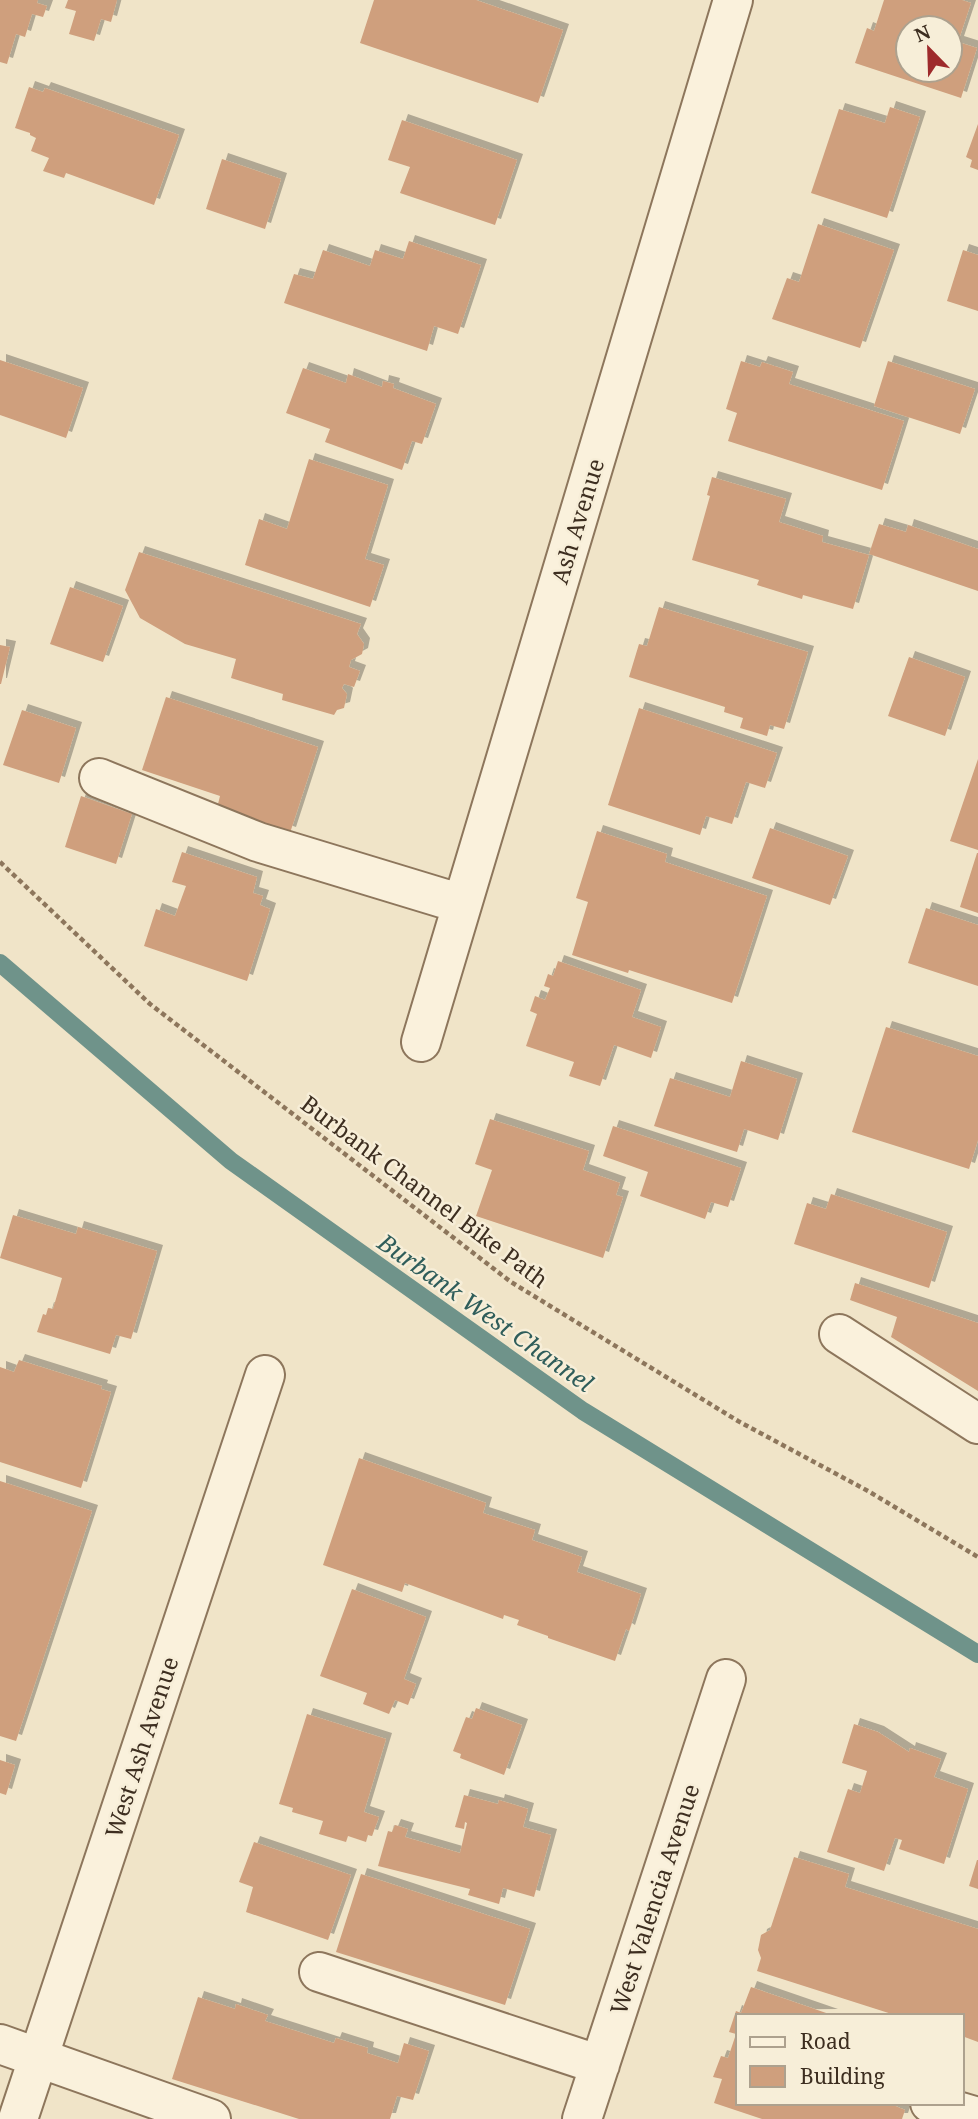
<svg xmlns="http://www.w3.org/2000/svg" width="978" height="2119" viewBox="0 0 978 2119" font-family="'Noto Serif',serif">
	<defs>
		<filter id="shadow"><feDropShadow dx="6" dy="-6" stdDeviation="0" flood-color="#0004"/></filter>
	</defs>
	<rect width="100%" height="100%" fill="#f0e4c8"/>
	<g fill="none" stroke-linecap="round" stroke-linejoin="round">
		<path stroke="#6f938a" stroke-width="18" d="M 0,963 L 231,1161 L 583,1411 L 978,1654"/>
	</g>
	<path fill="#cf9f7d" fill-rule="evenodd" filter="url(#shadow)" d="M 0,0 L 38,0 L 37,3 L 47,6 L 43,17 L 32,14 L 25,37 L 16,34 L 7,64 L 0,62 Z
		M 68,0 L 117,0 L 111,22 L 101,19 L 94,41 L 69,34 L 76,11 L 65,8 Z
		M 374,0 L 476,0 L 563,30 L 538,103 L 360,43 Z
		M 884,0 L 962,0 L 971,3 L 958,42 L 977,48 L 961,98 L 855,63 L 867,28 L 874,31 ZM 908,28 L 950,28 L 950,70 L 908,70 Z
		M 29,87 L 43,92 L 45,88 L 179,135 L 154,205 L 66,173 L 64,178 L 43,171 L 49,158 L 31,151 L 36,138 L 30,135 L 30,133 L 15,128 Z
		M 890,107 L 920,117 L 887,218 L 811,193 L 839,109 L 885,123 Z
		M 402,120 L 517,160 L 495,225 L 400,193 L 410,167 L 388,160 Z
		M 978,124 L 978,170 L 970,167 L 972,160 L 966,157 Z
		M 222,159 L 281,179 L 265,229 L 206,209 Z
		M 818,224 L 894,250 L 860,348 L 772,319 L 787,278 L 799,282 Z
		M 409,241 L 481,265 L 458,334 L 434,326 L 427,351 L 284,303 L 294,274 L 313,279 L 323,250 L 370,266 L 375,250 L 403,259 Z
		M 963,250 L 978,255 L 978,311 L 947,301 Z
		M 0,360 L 83,388 L 66,438 L 0,415 Z
		M 741,361 L 760,367 L 762,362 L 793,372 L 789,384 L 904,421 L 882,490 L 728,441 L 737,413 L 726,409 Z
		M 888,361 L 975,389 L 960,434 L 874,406 Z
		M 303,368 L 346,383 L 348,374 L 382,387 L 383,381 L 394,384 L 393,388 L 436,404 L 422,444 L 412,441 L 402,470 L 325,442 L 330,429 L 286,413 Z
		M 309,459 L 388,485 L 365,559 L 384,565 L 370,607 L 245,565 L 259,519 L 287,529 Z
		M 712,477 L 786,499 L 779,522 L 823,536 L 822,542 L 869,555 L 853,609 L 803,595 L 802,599 L 757,585 L 759,580 L 692,560 L 710,496 L 707,495 Z
		M 879,524 L 906,532 L 908,525 L 978,549 L 978,591 L 869,554 Z
		M 139,552 L 361,624 L 357,634 L 364,644 L 362,654 L 351,660 L 349,667 L 360,671 L 354,687 L 344,684 L 342,688 L 347,694 L 344,708 L 337,710 L 334,715 L 282,700 L 283,694 L 231,678 L 236,659 L 185,644 L 140,618 L 125,590 Z
		M 70,587 L 123,606 L 103,662 L 50,644 Z
		M 659,607 L 808,652 L 784,729 L 770,725 L 767,736 L 740,728 L 743,718 L 724,712 L 725,707 L 629,677 L 639,644 L 647,646 Z
		M 0,645 L 10,647 L 1,684 L 0,684 Z
		M 909,657 L 965,677 L 945,736 L 888,716 Z
		M 166,697 L 318,747 L 290,833 L 217,808 L 220,796 L 142,770 Z
		M 639,708 L 777,753 L 765,788 L 746,782 L 732,824 L 706,816 L 700,835 L 608,805 Z
		M 22,710 L 76,728 L 59,783 L 3,765 Z
		M 978,759 L 978,850 L 950,841 Z
		M 81,796 L 132,814 L 116,864 L 65,847 Z
		M 770,828 L 848,856 L 830,905 L 752,878 Z
		M 597,831 L 667,854 L 665,862 L 767,896 L 732,1003 L 629,970 L 628,973 L 572,955 L 588,902 L 576,898 Z
		M 182,852 L 257,877 L 253,893 L 263,896 L 260,905 L 270,909 L 247,981 L 144,946 L 156,909 L 175,916 L 186,886 L 172,882 Z
		M 977,853 L 978,853 L 978,913 L 960,907 Z
		M 926,908 L 978,925 L 978,986 L 908,963 Z
		M 558,961 L 641,990 L 632,1017 L 661,1027 L 651,1058 L 614,1045 L 600,1086 L 569,1076 L 574,1062 L 526,1046 L 537,1014 L 530,1011 L 535,996 L 545,1000 L 550,988 L 544,986 L 548,974 L 553,976 Z
		M 886,1027 L 978,1056 L 978,1140 L 969,1169 L 852,1132 Z
		M 741,1061 L 797,1079 L 778,1140 L 744,1129 L 737,1152 L 654,1126 L 670,1078 L 730,1097 Z
		M 490,1119 L 589,1151 L 583,1170 L 620,1183 L 616,1195 L 623,1197 L 603,1258 L 476,1216 L 492,1170 L 475,1164 Z
		M 613,1126 L 741,1168 L 728,1207 L 711,1202 L 705,1219 L 640,1196 L 648,1172 L 603,1156 Z
		M 831,1194 L 947,1232 L 929,1288 L 794,1244 L 807,1203 L 826,1209 Z
		M 13,1215 L 76,1234 L 78,1227 L 157,1251 L 131,1339 L 116,1335 L 110,1354 L 37,1332 L 43,1314 L 46,1315 L 48,1308 L 53,1309 L 62,1278 L 0,1258 Z
		M 855,1283 L 978,1323 L 978,1391 L 891,1337 L 897,1317 L 850,1300 Z
		M 19,1360 L 102,1386 L 101,1389 L 111,1392 L 81,1488 L 0,1462 L 0,1367 L 14,1372 Z
		M 359,1458 L 486,1503 L 483,1513 L 535,1530 L 532,1540 L 582,1557 L 577,1572 L 641,1594 L 629,1631 L 626,1629 L 615,1661 L 548,1638 L 548,1636 L 517,1625 L 519,1620 L 504,1615 L 503,1619 L 405,1583 L 402,1592 L 323,1565 Z
		M 0,1481 L 92,1511 L 16,1741 L 0,1736 Z
		M 352,1589 L 426,1617 L 404,1679 L 416,1684 L 408,1705 L 395,1700 L 389,1714 L 363,1704 L 367,1693 L 320,1676 Z
		M 476,1708 L 522,1725 L 504,1775 L 460,1758 L 461,1754 L 453,1751 L 466,1717 L 472,1719 Z
		M 307,1714 L 386,1739 L 364,1812 L 379,1817 L 372,1836 L 368,1835 L 366,1842 L 348,1836 L 346,1842 L 319,1834 L 323,1821 L 292,1812 L 293,1808 L 279,1804 Z
		M 854,1724 L 878,1732 L 909,1752 L 910,1748 L 941,1759 L 934,1777 L 968,1789 L 944,1864 L 899,1849 L 902,1840 L 895,1838 L 884,1871 L 827,1852 L 848,1789 L 860,1793 L 867,1771 L 842,1763 Z
		M 0,1760 L 15,1765 L 6,1795 L 0,1793 Z
		M 464,1795 L 498,1804 L 499,1800 L 528,1809 L 523,1827 L 551,1835 L 534,1897 L 503,1888 L 499,1904 L 468,1895 L 470,1889 L 378,1866 L 388,1831 L 392,1832 L 395,1825 L 408,1829 L 405,1837 L 460,1853 L 467,1823 L 465,1822 L 464,1829 L 455,1827 Z
		M 254,1842 L 351,1875 L 328,1940 L 246,1912 L 253,1887 L 239,1882 Z
		M 794,1857 L 849,1874 L 845,1887 L 978,1929 L 978,2042 L 962,2036 L 962,2016 L 898,2016 L 757,1971 L 761,1958 L 758,1950 L 761,1935 L 770,1930 Z
		M 977,1860 L 978,1860 L 978,1889 L 969,1886 Z
		M 361,1874 L 530,1929 L 505,2005 L 336,1952 Z
		M 751,1987 L 832,2015 L 738,2016 L 738,2103 L 888,2103 L 905,2110 L 902,2119 L 762,2119 L 714,2103 L 722,2079 L 713,2077 L 721,2056 L 728,2058 L 736,2034 L 729,2032 L 736,2011 L 741,2013 Z
		M 198,1997 L 235,2009 L 236,2004 L 268,2015 L 265,2021 L 334,2043 L 336,2038 L 368,2048 L 367,2053 L 398,2063 L 404,2043 L 429,2051 L 413,2100 L 397,2096 L 390,2119 L 299,2119 L 172,2079 Z"/>
	<g fill="none" stroke-linecap="round" stroke-linejoin="round">
		<g stroke="#8d765c" stroke-width="42">
			<path id="minor" d="M 99,778 L 258,842 L 462,904
				M 421,1042 L 733,0
				M 839,1334 L 978,1424
				M 319,1972 L 600,2065
				M 0,2044 L 211,2119
				M 930,2103 L 978,2117
				M 18,2119 L 265,1375
				M 582,2119 L 726,1679"/>
		</g>
		<path stroke="#8d765c" stroke-width="4.5" stroke-dasharray="5 3.5" stroke-linecap="butt" d="M 0,862 L 150,1004 L 511,1282 L 738,1421 L 868,1491 L 978,1557"/>
		<use href="#minor" stroke="#faf1dc" stroke-width="38"/>
	</g>
	<g text-anchor="middle" dominant-baseline="central" stroke-width="5" stroke-linejoin="round" paint-order="stroke">
		<g font-size="23" fill="#3d2e20" stroke="#f7eed8">
			<text transform="translate(577 521) rotate(-73)">Ash Avenue</text>
			<text transform="translate(425 1191) rotate(37)">Burbank Channel Bike Path</text>
			<text transform="translate(141 1747) rotate(-72)">West Ash Avenue</text>
			<text transform="translate(654 1899) rotate(-72)">West Valencia Avenue</text>
		</g>
		<g font-size="24" font-style="italic" fill="#2f5d5a" stroke="#f7eed8">
			<text transform="translate(486 1312) rotate(35)">Burbank West Channel</text>
		</g>
	</g>
	<rect x="736" y="2014" width="228" height="91" fill="#f7eed8" stroke="#ada18e" stroke-width="2"/>
	<rect x="750" y="2037" width="35" height="10" fill="#faf1dc" stroke="#ada18e" stroke-width="2"/>
	<text x="800" y="2049" font-size="21" fill="#3d2e20">Road</text>
	<rect x="750" y="2066" width="35" height="21" fill="#cf9f7d" stroke="#ada18e" stroke-width="2"/>
	<text x="800" y="2084" font-size="21" fill="#3d2e20">Building</text>
	<g transform="translate(929 49) rotate(337)"><circle r="33" fill="#f7eed8" stroke="#ada18e" stroke-width="2"/>
	<path d="M0-5L12 26L0 18L-12 26Z" fill="#9e2a2b"/>
	<text y="-10" font-size="19" font-weight="bold" text-anchor="middle" fill="#3d2e20">N</text>
	</g>
</svg>
